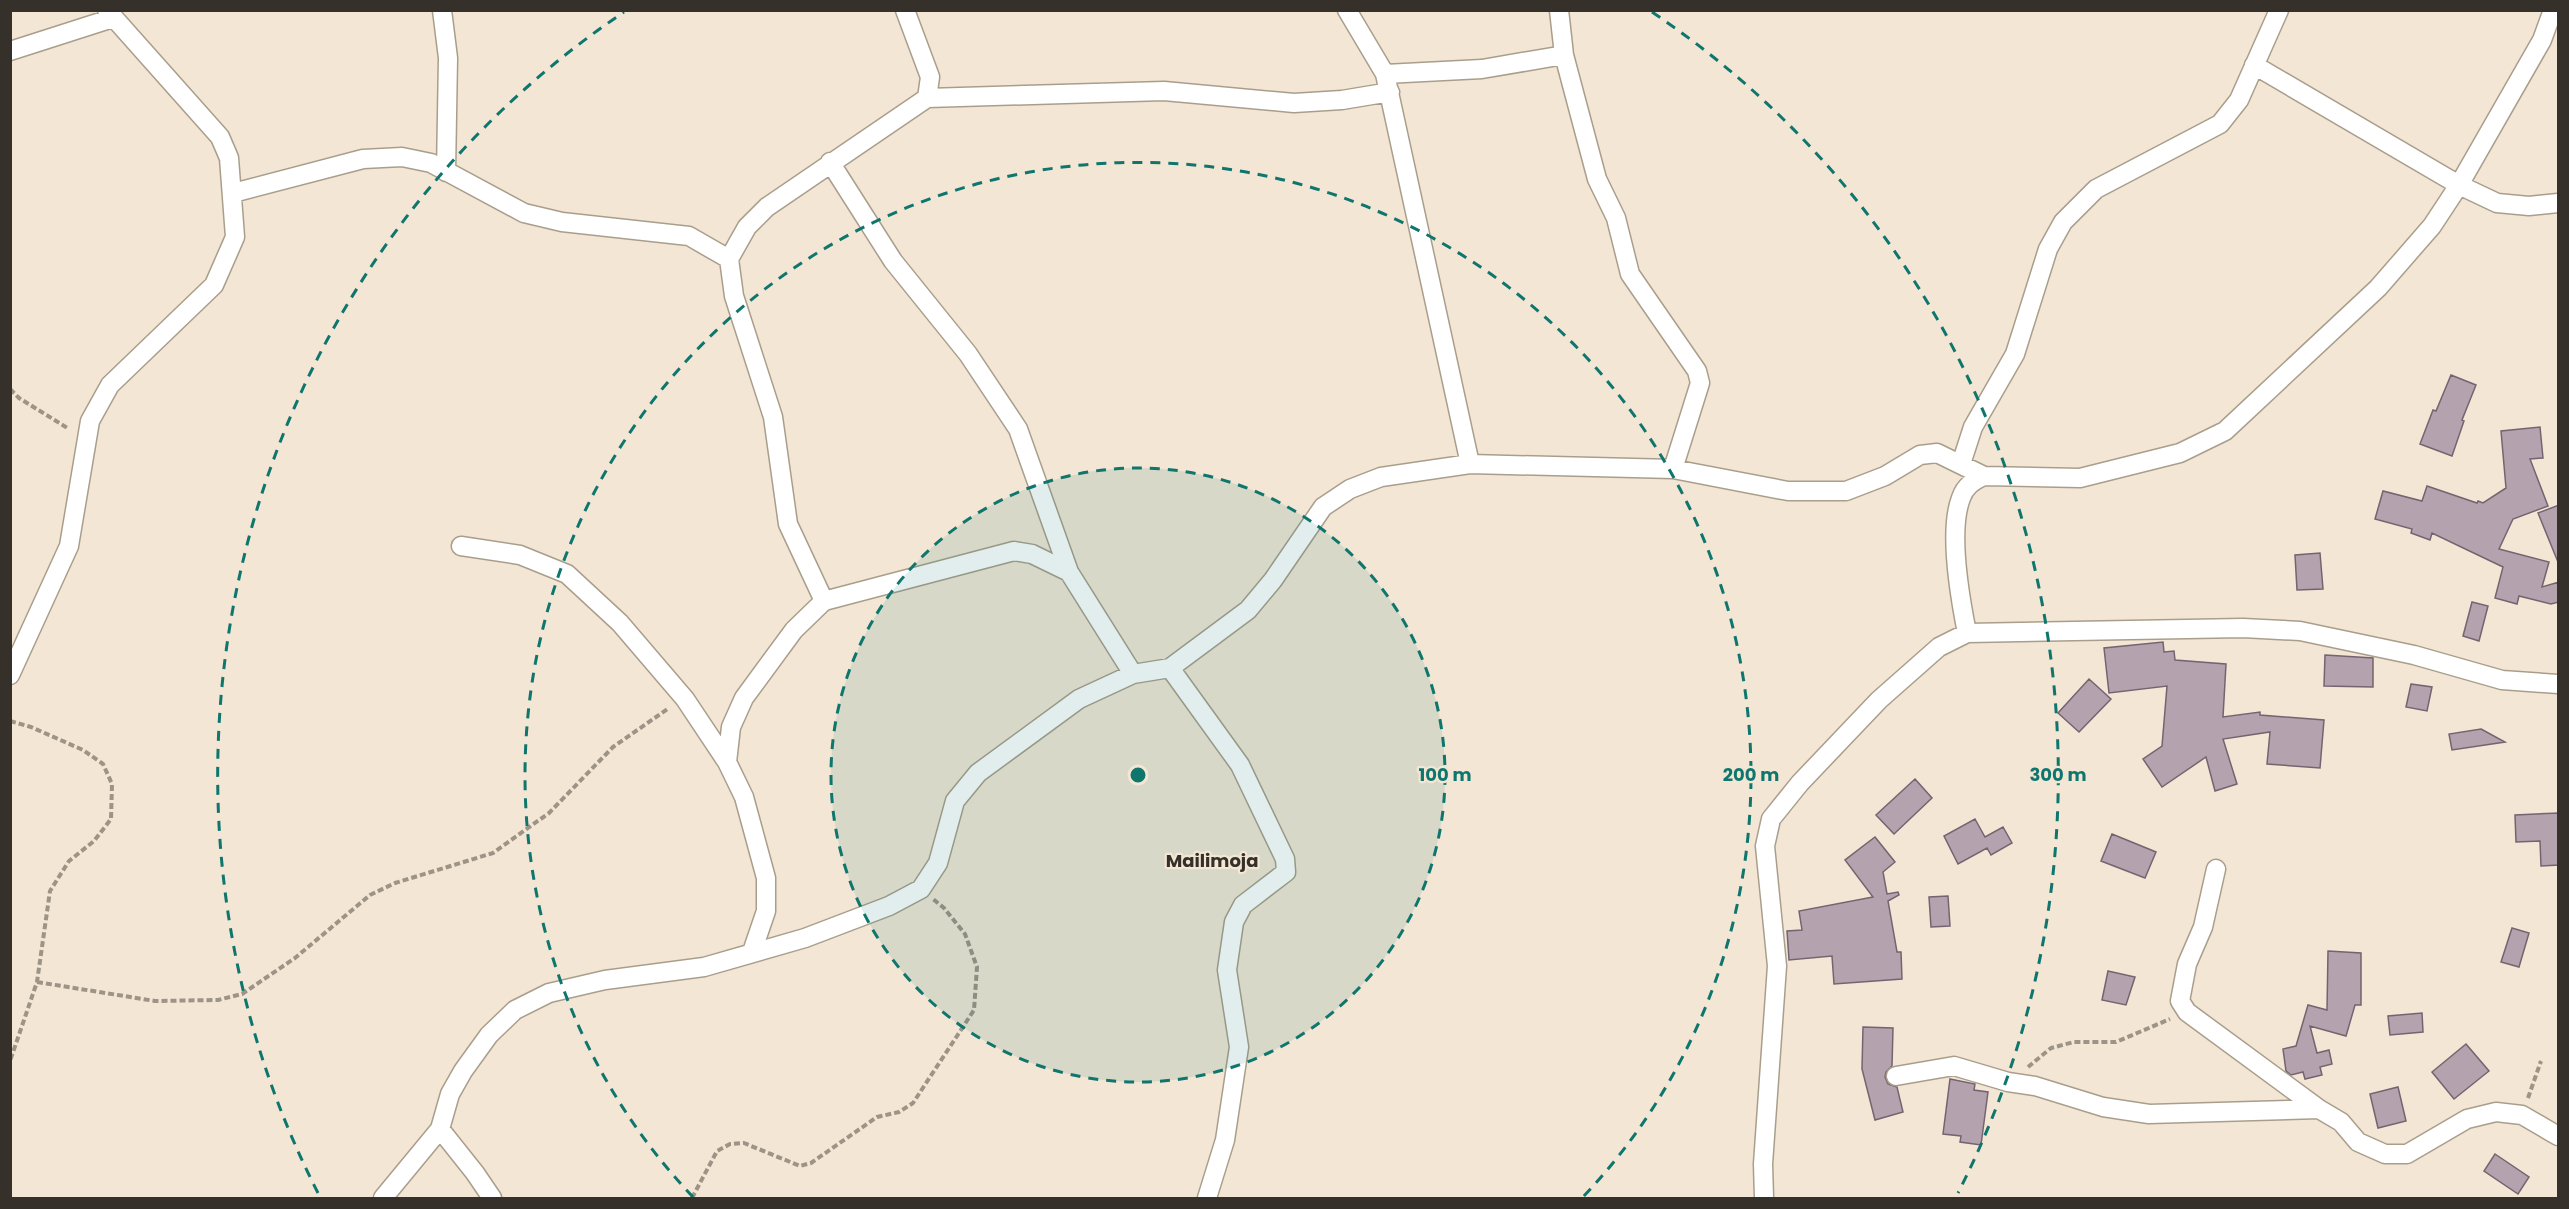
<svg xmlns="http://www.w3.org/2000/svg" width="2569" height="1209" viewBox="0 0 2569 1209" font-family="Poppins,sans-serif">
	<rect width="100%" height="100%" fill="#f3e6d4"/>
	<path fill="#b4a2af" stroke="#746470" stroke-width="1.5" d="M 2451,375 L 2476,385 L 2462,420 L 2464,421 L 2452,456 L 2420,444 L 2433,410 L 2436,411 Z
		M 2540,427 L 2543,458 L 2530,459 L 2548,506 L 2513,519 L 2499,549 L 2549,562 L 2542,587 L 2559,582 L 2559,602 L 2551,604 L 2519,596 L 2517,604 L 2495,598 L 2503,567 L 2432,533 L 2430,540 L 2411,533 L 2412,529 L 2375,519 L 2383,491 L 2422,501 L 2427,486 L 2477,503 L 2478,501 L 2483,503 L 2506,488 L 2501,431 Z
		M 2559,505 L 2559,562 L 2558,562 L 2538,513 Z
		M 2320,553 L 2323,589 L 2297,590 L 2295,555 Z
		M 2472,602 L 2488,606 L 2479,641 L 2463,636 Z
		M 2163,642 L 2164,652 L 2174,651 L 2175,660 L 2226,664 L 2223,717 L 2260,712 L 2260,715 L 2324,720 L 2320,768 L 2267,764 L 2270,732 L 2223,739 L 2237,784 L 2215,791 L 2206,757 L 2162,787 L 2143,759 L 2162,746 L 2167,686 L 2109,693 L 2104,648 Z
		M 2325,655 L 2373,658 L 2373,687 L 2324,686 Z
		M 2089,679 L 2111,699 L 2079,732 L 2058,713 Z
		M 2411,684 L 2432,687 L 2427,711 L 2406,707 Z
		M 2481,729 L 2505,742 L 2452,750 L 2449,734 Z
		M 1915,779 L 1932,798 L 1894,834 L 1876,815 Z
		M 2559,813 L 2559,865 L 2541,866 L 2540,841 L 2516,842 L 2515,815 Z
		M 1975,819 L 1985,837 L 2003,827 L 2012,843 L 1991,855 L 1987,848 L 1958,864 L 1944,836 Z
		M 2112,834 L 2156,852 L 2145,878 L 2101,861 Z
		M 1875,837 L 1895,862 L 1883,872 L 1887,894 L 1898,892 L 1899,895 L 1888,901 L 1897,952 L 1901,952 L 1902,979 L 1834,984 L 1832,956 L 1789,960 L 1787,931 L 1802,930 L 1799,911 L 1873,897 L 1845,860 Z
		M 1948,896 L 1950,926 L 1931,927 L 1929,897 Z
		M 2512,928 L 2529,933 L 2519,967 L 2501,962 Z
		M 2328,951 L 2361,953 L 2361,1005 L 2355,1005 L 2346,1036 L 2310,1026 L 2317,1053 L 2329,1050 L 2332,1064 L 2320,1067 L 2322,1075 L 2305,1079 L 2303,1072 L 2291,1075 L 2286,1071 L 2283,1049 L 2296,1046 L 2308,1005 L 2327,1010 Z
		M 2108,971 L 2135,977 L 2126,1005 L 2102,1000 Z
		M 2422,1013 L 2423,1032 L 2390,1035 L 2388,1016 Z
		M 1863,1027 L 1893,1028 L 1892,1066 L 1886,1072 L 1885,1077 L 1888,1084 L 1897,1087 L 1903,1112 L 1875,1120 L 1862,1069 Z
		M 2466,1044 L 2489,1071 L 2454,1099 L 2432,1072 Z
		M 1950,1079 L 1975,1084 L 1974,1090 L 1988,1092 L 1981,1145 L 1960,1142 L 1961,1136 L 1943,1134 Z
		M 2398,1087 L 2406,1121 L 2378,1128 L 2370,1094 Z
		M 2495,1154 L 2529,1177 L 2518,1194 L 2484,1171 Z"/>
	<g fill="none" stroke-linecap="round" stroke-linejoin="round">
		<g stroke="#a99e8c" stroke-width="21">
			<path id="minor" d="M 442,10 L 448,58 L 446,172
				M 1347,10 L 1385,74 L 1470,464
				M 1559,10 L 1564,55 L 1597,179 L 1616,218 L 1630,274 L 1697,371 L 1700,383 L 1673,469
				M 10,51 L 113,18
				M 2254,65 L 2459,185 L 2497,203 L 2529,206 L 2558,203
				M 1385,74 L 1482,69 L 1564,55
				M 927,98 L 1164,91 L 1294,103 L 1342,100 L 1390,92
				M 830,162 L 893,261 L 968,354 L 1018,429 L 1069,572
				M 233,193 L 363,159 L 402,157 L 431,163 L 524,213 L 562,222 L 689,236 L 729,259
				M 1961,464 L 1973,427 L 2015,354 L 2048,249 L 2063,222 L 2096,189 L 2220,124 L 2239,100 L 2279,10
				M 461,546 L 520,555 L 567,574 L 620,623 L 685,699 L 727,762 L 744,797 L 766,878 L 766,911 L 752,952
				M 824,601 L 788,524 L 773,417 L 734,296 L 729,259 L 747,227 L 767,207 L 927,98 L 930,77 L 905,10
				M 1967,633 C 1960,598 1948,531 1961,498 C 1965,486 1973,481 1984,476 L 2080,478 L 2180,453 L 2225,431 L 2378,288 L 2432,226 L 2459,185 L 2542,40 L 2553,10
				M 1170,668 L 1240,765 L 1285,859 L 1286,872 L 1243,905 L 1234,922 L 1227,970 L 1239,1047 L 1225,1140 L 1207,1198
				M 10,675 L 69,546 L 90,421 L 110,385 L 214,285 L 235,237 L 229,158 L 220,137 L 107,10
				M 727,762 L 731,727 L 744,698 L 794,630 L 824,601 L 1014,551 L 1032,554 L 1069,572 L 1133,674
				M 2216,869 L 2203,927 L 2187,964 L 2180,1001 L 2187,1012 L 2319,1109
				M 1896,1076 L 1954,1066 L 2008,1082 L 2035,1086 L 2103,1107 L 2149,1114 L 2319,1109 L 2341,1122 L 2358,1142 L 2385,1154 L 2407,1154 L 2467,1119 L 2496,1112 L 2522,1115 L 2558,1136
				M 440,1129 L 475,1173 L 492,1198
				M 383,1198 L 440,1129 L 450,1094 L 463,1071 L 489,1035 L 515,1010 L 549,993 L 605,980 L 704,967 L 805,938 L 889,906 L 921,889 L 938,863 L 955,801 L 978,773 L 1079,699 L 1133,674 L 1170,668 L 1248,610 L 1273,580 L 1323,507 L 1350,489 L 1381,477 L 1470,464 L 1673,469 L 1788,491 L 1846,491 L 1885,476 L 1920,455 L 1937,453 L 1984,476
				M 1764,1198 L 1763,1164 L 1777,966 L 1765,846 L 1771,819 L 1800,783 L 1879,700 L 1939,647 L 1967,633 L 2243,628 L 2300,631 L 2414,655 L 2502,680 L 2558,684"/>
		</g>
		<path stroke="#9d9386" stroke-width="4" stroke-dasharray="6 3" stroke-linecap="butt" d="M 10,389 L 19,398 L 69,429
			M 10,721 L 31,727 L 83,750 L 103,764 L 112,784 L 111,819 L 94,841 L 69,861 L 50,891 L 37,982 L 10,1061
			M 37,982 L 155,1001 L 218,1000 L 242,994 L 295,958 L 370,895 L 395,883 L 493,853 L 549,813 L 613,747 L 669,708
			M 2028,1067 L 2051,1048 L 2074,1042 L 2116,1042 L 2170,1019
			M 2528,1098 L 2541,1061
			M 692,1198 L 717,1151 L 730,1144 L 744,1143 L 800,1166 L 811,1163 L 877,1117 L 899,1112 L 913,1103 L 974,1010 L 977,967 L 965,934 L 944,908 L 933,899"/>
		<use href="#minor" stroke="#fff" stroke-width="18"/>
	</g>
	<circle cx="1138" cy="775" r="307" fill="#0f766e" fill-opacity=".12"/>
	<g fill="none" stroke="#0f766e" stroke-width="3" stroke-dasharray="10 8">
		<circle cx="1138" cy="775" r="307"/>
		<path d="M693 1197A613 613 0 1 1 1583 1197"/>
		<path d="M318 1193A920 920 0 0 1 624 12M1652 12A920 920 0 0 1 1958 1193"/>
	</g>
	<g text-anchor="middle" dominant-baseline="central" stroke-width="4.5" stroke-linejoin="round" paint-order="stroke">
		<g font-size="18" font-weight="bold" fill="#353029" stroke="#f3e6d4">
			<text x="1212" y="860">Mailimoja</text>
		</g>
	</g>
	<circle cx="1138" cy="775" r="9" fill="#0f766e" stroke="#f3e6d4" stroke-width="3"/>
	<g font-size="18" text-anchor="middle" font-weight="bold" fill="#0f766e" stroke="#f3e6d4" stroke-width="4.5" stroke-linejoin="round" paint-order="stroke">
		<text x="1445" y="781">100 m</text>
		<text x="1751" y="781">200 m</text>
		<text x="2058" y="781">300 m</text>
	</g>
	<rect width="2569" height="1209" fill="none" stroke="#353029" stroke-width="24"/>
</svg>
